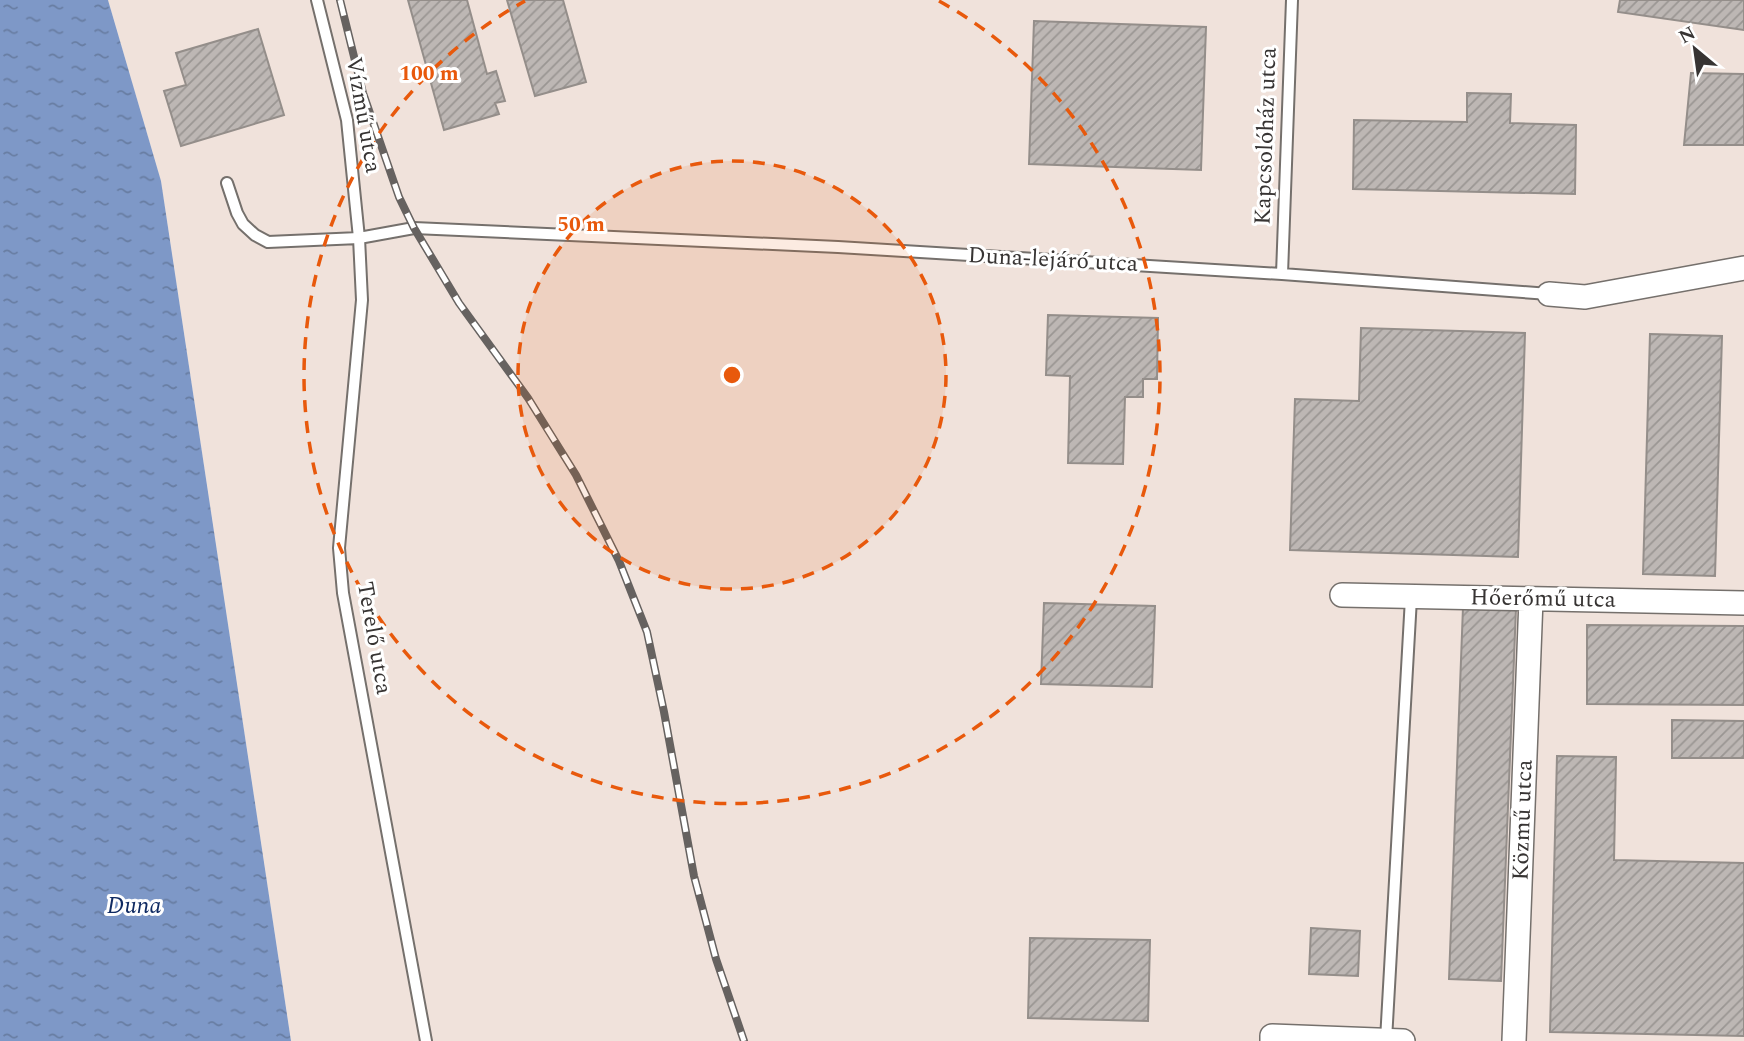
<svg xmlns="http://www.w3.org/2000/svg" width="1744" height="1041" viewBox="0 0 1744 1041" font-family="Spectral,serif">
	<defs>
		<pattern id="water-ripples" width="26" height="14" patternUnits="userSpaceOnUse" patternTransform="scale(1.75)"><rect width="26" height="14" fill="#7e98c7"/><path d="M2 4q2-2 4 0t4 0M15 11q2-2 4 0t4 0" fill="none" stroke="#687da2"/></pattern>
		<pattern id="building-hatch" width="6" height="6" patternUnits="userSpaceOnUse" patternTransform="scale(1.75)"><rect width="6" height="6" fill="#bdb7b4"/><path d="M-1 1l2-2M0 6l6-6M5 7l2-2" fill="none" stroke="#9a9693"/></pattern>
	</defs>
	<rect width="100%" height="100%" fill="#f5efeb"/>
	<path fill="#f0e2db" d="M 108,0 L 1744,0 L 1744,1041 L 291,1041 L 161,181 Z"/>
	<path fill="url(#water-ripples)" d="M 0,0 L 108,0 L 161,181 L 291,1041 L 0,1041 Z"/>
	<path fill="url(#building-hatch)" stroke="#948e8a" stroke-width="2" d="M 408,0 L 467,0 L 487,74 L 496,71 L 505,101 L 495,103 L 499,114 L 444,130 Z
		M 507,0 L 563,0 L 586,82 L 535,96 Z
		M 1620,0 L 1744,0 L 1744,30 L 1618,12 Z
		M 1034,21 L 1206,27 L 1201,170 L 1029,164 Z
		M 258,29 L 284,115 L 181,146 L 164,91 L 186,85 L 176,53 Z
		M 1691,73 L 1744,74 L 1744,145 L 1684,145 Z
		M 1467,93 L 1511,94 L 1510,123 L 1576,125 L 1575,194 L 1353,189 L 1354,120 L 1467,122 Z
		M 1048,315 L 1158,318 L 1157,379 L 1143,379 L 1143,397 L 1125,397 L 1123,464 L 1068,463 L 1070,376 L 1046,375 Z
		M 1361,328 L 1525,333 L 1518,557 L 1290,550 L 1295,399 L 1359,401 Z
		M 1650,334 L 1722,336 L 1715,576 L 1643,574 Z
		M 1044,603 L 1155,606 L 1152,687 L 1041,684 Z
		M 1463,607 L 1516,608 L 1501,981 L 1449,979 Z
		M 1587,625 L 1744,626 L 1744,705 L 1587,704 Z
		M 1672,720 L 1744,721 L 1744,758 L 1672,758 Z
		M 1557,756 L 1616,757 L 1614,860 L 1744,863 L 1744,1036 L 1550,1032 Z
		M 1311,928 L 1360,931 L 1358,976 L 1309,974 Z
		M 1030,938 L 1150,940 L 1148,1021 L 1028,1018 Z"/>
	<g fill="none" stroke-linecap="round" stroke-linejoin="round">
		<g stroke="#75706c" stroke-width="14">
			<path id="lane" d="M 317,0 L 347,120 L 359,238 L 362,300 L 339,548 L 343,593 L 426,1041
				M 227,183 L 237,213 L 243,224 L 255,235 L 268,242 L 359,238 L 414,228 L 838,247 L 1282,274 L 1549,294
				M 1282,274 L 1292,0
				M 1386,1040 L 1411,598"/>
		</g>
		<g stroke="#75706c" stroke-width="26">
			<path id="street" d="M 1549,294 L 1585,297 L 1744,268
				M 1342,595 L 1744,603
				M 1272,1041 L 1272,1036 L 1403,1041
				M 1514,1041 L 1531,599"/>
		</g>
		<use href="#lane" stroke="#fff" stroke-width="10"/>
		<use href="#street" stroke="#fff" stroke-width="23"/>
		<g stroke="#666260" stroke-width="8">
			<path id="rail" d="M 340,0 L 363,93 L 399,197 L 414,228 L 459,303 L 528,398 L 576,475 L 619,561 L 647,632 L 664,712 L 694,876 L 716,959 L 744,1041"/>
		</g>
		<use href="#rail" stroke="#fff" stroke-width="5" stroke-dasharray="16" stroke-linecap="butt"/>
	</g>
	<circle cx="732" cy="375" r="214" fill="#e8590c" fill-opacity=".12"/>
	<g fill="none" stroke="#e8590c" stroke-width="3.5" stroke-dasharray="12 9">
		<circle cx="732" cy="375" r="214"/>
		<path d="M939 1A428 428 0 1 1 525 1"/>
	</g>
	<g text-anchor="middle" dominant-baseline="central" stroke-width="6" stroke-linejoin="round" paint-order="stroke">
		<g font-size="23" fill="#373433" stroke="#fff">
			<text transform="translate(363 115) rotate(80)">Vízmű utca</text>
			<text transform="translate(1266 136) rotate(-88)">Kapcsolóház utca</text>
			<text transform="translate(1053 260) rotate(3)">Duna-lejáró utca</text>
			<text transform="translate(1543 599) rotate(1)">Hőerőmű utca</text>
			<text transform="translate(374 638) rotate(80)">Terelő utca</text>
			<text transform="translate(1523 820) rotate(-88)">Közmű utca</text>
		</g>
		<g font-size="24" font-style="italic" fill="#0f2a62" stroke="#fff">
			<text x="134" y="906">Duna</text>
		</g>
	</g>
	<circle cx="732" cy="375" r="10" fill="#e8590c" stroke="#fff" stroke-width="3.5"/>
	<g font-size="21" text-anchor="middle" font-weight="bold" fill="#e8590c" stroke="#fff" stroke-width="6" stroke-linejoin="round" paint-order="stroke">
		<text x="429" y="80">100 m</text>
		<text x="581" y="231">50 m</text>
	</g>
	<g transform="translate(1695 49) rotate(331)" stroke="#ffffff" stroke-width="5" paint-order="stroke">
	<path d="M0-5L12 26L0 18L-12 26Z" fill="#373433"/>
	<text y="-10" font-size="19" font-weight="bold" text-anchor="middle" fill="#373433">N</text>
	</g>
</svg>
